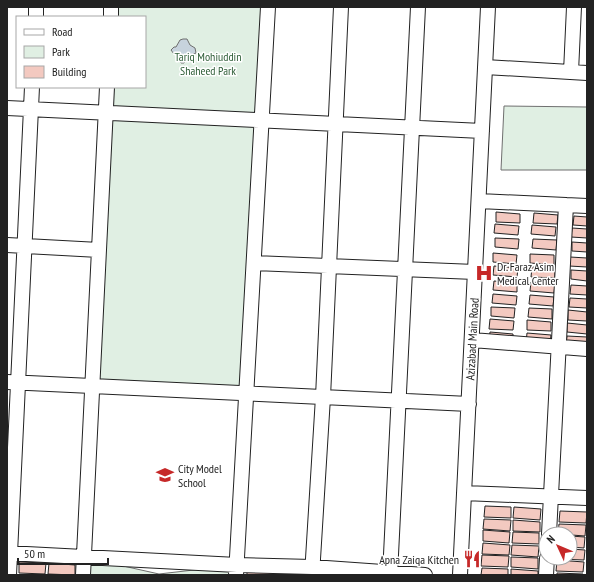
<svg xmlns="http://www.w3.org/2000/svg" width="594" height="582" viewBox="0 0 594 582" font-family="'PT Sans Narrow',sans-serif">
	<rect width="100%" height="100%" fill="#fff"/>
	<path fill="#e0efe3" stroke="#6f6f6f" d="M 113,7 L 268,7 L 247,394 L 92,386 L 110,87 L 145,87 L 145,17 L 112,17 Z
		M 504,106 L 587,107 L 587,170 L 501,170 Z
		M 83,557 L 159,574 L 237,565 L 236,575 L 83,575 Z"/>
	<path fill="#c7d3dd" stroke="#6f6f6f" d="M 183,39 L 187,39 L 190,45 L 195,48 L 196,53 L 190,56 L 184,63 L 181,63 L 177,55 L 174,54 L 171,50 L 174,47 L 176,47 L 180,40 Z"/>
	<path fill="#f3c9c0" stroke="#222" d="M 496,212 L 520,214 L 520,223 L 496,222 Z
		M 534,213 L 558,215 L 557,224 L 533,223 Z
		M 574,216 L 587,217 L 587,226 L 573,225 Z
		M 495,224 L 519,226 L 518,235 L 494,233 Z
		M 532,225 L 556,227 L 555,236 L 531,234 Z
		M 572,228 L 587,229 L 587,238 L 571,237 Z
		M 495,238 L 519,239 L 518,249 L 495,247 Z
		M 533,239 L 557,240 L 556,250 L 532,248 Z
		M 572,242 L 587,243 L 587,252 L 572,251 Z
		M 493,253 L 517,255 L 516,264 L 493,262 Z
		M 530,254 L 554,255 L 554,265 L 530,263 Z
		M 570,257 L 587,258 L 587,267 L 569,266 Z
		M 494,266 L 518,268 L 517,277 L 493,275 Z
		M 532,267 L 555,269 L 555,278 L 531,277 Z
		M 571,270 L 587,271 L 587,281 L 571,279 Z
		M 494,281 L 517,283 L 517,292 L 493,290 Z
		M 531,282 L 555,284 L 554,293 L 530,291 Z
		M 571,285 L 587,286 L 587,295 L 570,294 Z
		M 493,294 L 517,296 L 516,305 L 492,303 Z
		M 530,295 L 554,297 L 553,306 L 529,304 Z
		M 570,298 L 587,299 L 587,308 L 569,307 Z
		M 491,307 L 515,308 L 514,318 L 491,316 Z
		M 529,308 L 552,309 L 552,319 L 528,317 Z
		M 568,310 L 587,312 L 587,321 L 568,320 Z
		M 490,319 L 514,321 L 513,330 L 489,329 Z
		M 527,320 L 551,322 L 551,331 L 527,330 Z
		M 567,323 L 587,325 L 587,334 L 567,332 Z
		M 490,332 L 513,334 L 513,343 L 489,341 Z
		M 527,333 L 551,335 L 550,344 L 526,343 Z
		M 567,336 L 587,337 L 587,347 L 566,345 Z
		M 485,506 L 511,507 L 511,518 L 484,517 Z
		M 514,507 L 541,509 L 540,520 L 513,518 Z
		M 560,511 L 587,512 L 586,523 L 559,522 Z
		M 484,519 L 511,520 L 510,531 L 483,529 Z
		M 513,520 L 540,522 L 540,532 L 513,531 Z
		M 559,524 L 586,525 L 585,536 L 558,534 Z
		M 483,530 L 510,532 L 509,543 L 483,541 Z
		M 513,532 L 539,533 L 539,544 L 512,543 Z
		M 570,536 L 585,537 L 584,548 L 570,547 Z
		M 483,543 L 510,545 L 509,555 L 482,554 Z
		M 512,545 L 539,546 L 538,557 L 511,555 Z
		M 570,549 L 585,550 L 584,560 L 557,559 L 570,558 Z
		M 482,555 L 509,556 L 508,567 L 481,566 Z
		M 511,557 L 538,558 L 538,569 L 511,567 Z
		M 557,560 L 584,562 L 583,572 L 556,571 Z
		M 19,562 L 46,563 L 45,574 L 19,573 Z
		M 49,563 L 75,565 L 75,575 L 48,574 Z
		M 482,568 L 508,569 L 508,575 L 481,575 Z
		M 511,569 L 538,571 L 538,575 L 511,575 Z
		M 247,571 L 274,573 L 274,575 L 247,575 Z
		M 277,573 L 303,574 L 303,575 L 277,575 Z
		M 557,573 L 583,574 L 583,575 L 557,575 Z"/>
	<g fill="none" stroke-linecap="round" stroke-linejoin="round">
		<g stroke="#222" stroke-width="16">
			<path id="minor" d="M 36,17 L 36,7
				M 111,17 L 111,7
				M 485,67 L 587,73
				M 571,72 L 574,7
				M 7,108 L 482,131
				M 479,201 L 587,206
				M 7,245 L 99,250
				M 254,263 L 475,272
				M 472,340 L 587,349
				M 7,382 L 469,404
				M 464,493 L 587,498
				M 549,534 L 566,205
				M 7,553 L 237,565 L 312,567 L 425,575
				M 9,575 L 32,87
				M 83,575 L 107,87
				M 236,575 L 268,7
				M 312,575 L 323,397 L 341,7
				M 390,575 L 418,7
				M 460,575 L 488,7
				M 546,575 L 547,558"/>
		</g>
		<use href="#minor" stroke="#fff" stroke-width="14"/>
	</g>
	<defs>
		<g id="hospital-bare" transform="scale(1.38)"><path d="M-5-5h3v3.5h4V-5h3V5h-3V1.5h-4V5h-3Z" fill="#c62828" stroke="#fff" stroke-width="2.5" paint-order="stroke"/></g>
		<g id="school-bare" transform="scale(1.38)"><path d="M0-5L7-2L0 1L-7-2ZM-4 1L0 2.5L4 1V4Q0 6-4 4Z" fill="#c62828" stroke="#fff" stroke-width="2.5" paint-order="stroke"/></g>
		<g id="restaurant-bare" transform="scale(1.38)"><path d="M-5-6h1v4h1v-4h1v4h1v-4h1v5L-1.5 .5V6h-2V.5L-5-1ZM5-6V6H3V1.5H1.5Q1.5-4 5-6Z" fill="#c62828" stroke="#fff" stroke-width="2.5" paint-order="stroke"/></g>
	</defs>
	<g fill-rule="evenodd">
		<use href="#hospital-bare" x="484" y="273"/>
		<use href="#school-bare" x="165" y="475"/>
		<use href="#restaurant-bare" x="472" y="559"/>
	</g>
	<g text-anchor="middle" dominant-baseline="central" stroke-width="3" stroke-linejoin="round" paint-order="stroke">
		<g font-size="12" fill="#2f5e38" stroke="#fff">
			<text x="208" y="56">Tariq Mohiuddin<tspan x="208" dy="14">Shaheed Park</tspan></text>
		</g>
		<g font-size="12" fill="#222" stroke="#fff" text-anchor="start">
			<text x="497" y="266">Dr. Faraz Asim<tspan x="497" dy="14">Medical Center</tspan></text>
			<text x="178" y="468">City Model<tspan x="178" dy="14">School</tspan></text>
			<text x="459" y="559" text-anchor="end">Apna Zaiqa Kitchen</text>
		</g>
		<g font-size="12" fill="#222" stroke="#fff">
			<text transform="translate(472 339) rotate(-87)">Azizabad Main Road</text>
		</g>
	</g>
	<rect width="594" height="582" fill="none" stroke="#222222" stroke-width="16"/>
	<rect x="16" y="16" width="130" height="72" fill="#ffffff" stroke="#a7a7a7"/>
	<rect x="24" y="29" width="20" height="6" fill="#ffffff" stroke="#a7a7a7"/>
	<text x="52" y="36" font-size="12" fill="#222222">Road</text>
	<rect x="24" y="46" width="20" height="12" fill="#e0efe3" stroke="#a7a7a7"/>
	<text x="52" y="56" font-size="12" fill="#222222">Park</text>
	<rect x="24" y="66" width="20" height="12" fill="#f3c9c0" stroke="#a7a7a7"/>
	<text x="52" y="76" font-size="12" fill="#222222">Building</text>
	<g transform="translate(558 546) rotate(314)"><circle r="19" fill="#ffffff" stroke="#a7a7a7"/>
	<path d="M0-3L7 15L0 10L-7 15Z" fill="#c62828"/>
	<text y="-6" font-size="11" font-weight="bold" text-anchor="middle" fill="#222222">N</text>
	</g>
	<path d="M18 558v6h90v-6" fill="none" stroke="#222222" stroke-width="2"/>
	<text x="24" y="558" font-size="12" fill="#222222" stroke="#ffffff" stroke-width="3" paint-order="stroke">50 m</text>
</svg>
